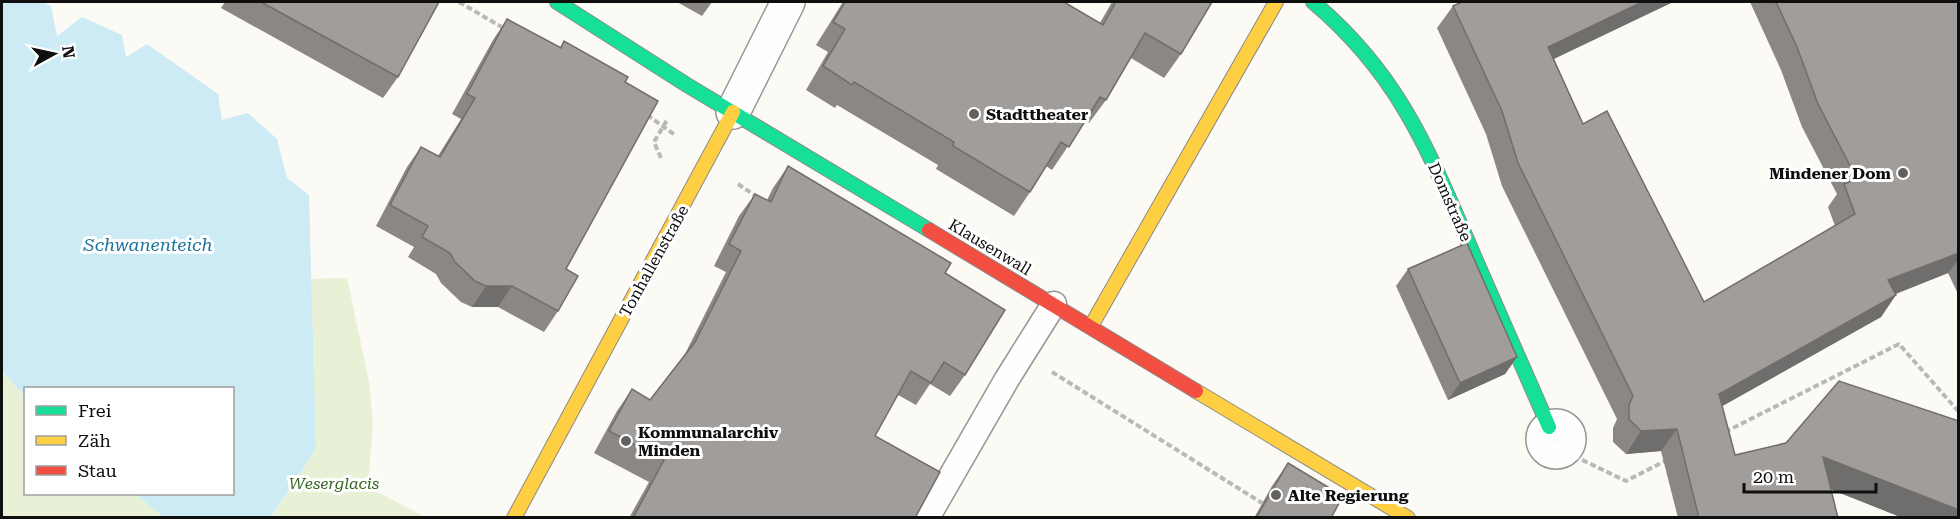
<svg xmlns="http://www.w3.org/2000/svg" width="1960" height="519" viewBox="0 0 1960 519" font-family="'Roboto Serif',serif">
	<rect width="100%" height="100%" fill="#fcfaf5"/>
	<path fill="#e8f0d6" d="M 347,278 L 369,381 L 373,424 L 368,487 L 425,517 L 271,518 L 316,449 L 311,279 Z
		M 2,371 L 25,396 L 26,494 L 135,494 L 164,517 L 2,517 Z"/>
	<path fill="#ccebf4" d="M 2,2 L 42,2 L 51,6 L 57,36 L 82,17 L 122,35 L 126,57 L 147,44 L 218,94 L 222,120 L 248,113 L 277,139 L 287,178 L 309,195 L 316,449 L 271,517 L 164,517 L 135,494 L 232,494 L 232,388 L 26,388 L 25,396 L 2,371 Z"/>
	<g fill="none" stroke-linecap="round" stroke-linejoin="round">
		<g stroke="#969593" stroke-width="27">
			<path id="lane" d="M 927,518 L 1007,379 L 1054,304"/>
		</g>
		<g stroke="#969593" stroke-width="36">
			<path id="street" d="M 733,112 L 788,2
				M1543 439a13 13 0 1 1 26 0a13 13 0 1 1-26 0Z"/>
		</g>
		<g stroke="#8c8b89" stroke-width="16">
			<path id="fast" d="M 557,2 L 687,85 L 929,230
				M 1313,2 C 1401,76 1430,154 1474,256 C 1499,313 1524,370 1549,427"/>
		</g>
		<g stroke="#8c8b89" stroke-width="16">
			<path id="slow" d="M 1091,326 L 1276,2
				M 1196,391 L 1408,518
				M 514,518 L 733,112"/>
		</g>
		<g stroke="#8c8b89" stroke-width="16">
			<path id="jam" d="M 929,230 L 1196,391"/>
		</g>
		<path stroke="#b9b9b8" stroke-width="4" stroke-dasharray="6 3" stroke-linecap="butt" d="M 459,2 L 505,29
			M 647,115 L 675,135
			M 661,158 L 654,142 L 667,120
			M 738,184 L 757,197
			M 1052,372 L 1262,503
			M 1725,432 L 1899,344 L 1958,411
			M 1574,456 L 1626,481 L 1667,460"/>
		<use href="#lane" stroke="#fffefe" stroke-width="24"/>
		<use href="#street" stroke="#fffefe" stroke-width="33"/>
		<use href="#fast" stroke="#16e098" stroke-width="14"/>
		<use href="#slow" stroke="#ffcf43" stroke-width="14"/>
		<use href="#jam" stroke="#f24e42" stroke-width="14"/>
	</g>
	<path fill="#8a8784" d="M 225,2 L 439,2 L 398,77 L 383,98 L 221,8 Z
		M 677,2 L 712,2 L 702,16 Z
		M 843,2 L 1064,2 L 1100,23 L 1112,2 L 1212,2 L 1181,54 L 1164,78 L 1131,58 L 1106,100 L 1089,123 L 1085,121 L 1052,170 L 1046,166 L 1030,192 L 1014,216 L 936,169 L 938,165 L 837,105 L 835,108 L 806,90 L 828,52 L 816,45 Z
		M 1462,2 L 1673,2 L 1554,59 L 1583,124 L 1704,302 L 1835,226 L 1828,207 L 1837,194 L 1802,127 L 1781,70 L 1750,2 L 1959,2 L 1959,296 L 1948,273 L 1896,294 L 1881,317 L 1722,406 L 1735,455 L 1959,518 L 1903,518 L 1831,489 L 1838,518 L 1678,518 L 1661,451 L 1626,454 L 1613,442 L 1613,428 L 1617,419 L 1502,186 L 1486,134 L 1437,28 L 1453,6 Z
		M 507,19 L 560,47 L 564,41 L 625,82 L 566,269 L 558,311 L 544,332 L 498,307 L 472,307 L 461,302 L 441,283 L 436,274 L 408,257 L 414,247 L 376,226 L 407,167 L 421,147 L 438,156 L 461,119 L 452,114 L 493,40 Z
		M 788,166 L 945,273 L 965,375 L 950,396 L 930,384 L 916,405 L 898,395 L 875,436 L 915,518 L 629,518 L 649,482 L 594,453 L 617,411 L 632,389 L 650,400 L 683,358 L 726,272 L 714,266 L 739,216 L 755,194 L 767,200 L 773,188 Z
		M 1408,269 L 1517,357 L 1505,374 L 1448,400 L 1396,286 Z
		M 1288,463 L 1331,518 L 1254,518 L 1272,486 Z"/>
	<path fill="#706e6c" d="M 1642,2 L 1673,2 L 1532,69 L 1548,47 Z
		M 1959,253 L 1959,259 L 1948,273 L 1872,303 L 1888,280 Z
		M 486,286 L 512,286 L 498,307 L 472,307 Z
		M 1896,295 L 1881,317 L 1703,417 L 1719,394 Z
		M 1517,357 L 1505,374 L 1448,400 L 1460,383 Z
		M 1677,429 L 1661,451 L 1626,454 L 1641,431 Z
		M 1823,457 L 1959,510 L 1959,518 L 1903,518 L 1807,480 Z"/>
	<path fill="#a09d9a" stroke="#706e6c" stroke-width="1.5" d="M 261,2 L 439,2 L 398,77 Z
		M 845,2 L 1064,2 L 1103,25 L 1116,2 L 1212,2 L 1181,54 L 1145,33 L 1106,100 L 1100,97 L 1069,147 L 1061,142 L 1030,192 L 953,146 L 954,142 L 854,82 L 852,85 L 823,66 L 845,29 L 833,22 Z
		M 1462,2 L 1642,2 L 1548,47 L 1583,124 L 1607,111 L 1704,302 L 1855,214 L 1844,184 L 1857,179 L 1818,104 L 1797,47 L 1776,2 L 1959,2 L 1959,253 L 1888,280 L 1896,295 L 1719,394 L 1735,455 L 1786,443 L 1839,381 L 1959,421 L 1959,510 L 1823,457 L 1838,518 L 1699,518 L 1677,429 L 1641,431 L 1629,419 L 1629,405 L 1633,396 L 1518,163 L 1502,111 L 1453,6 Z
		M 507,19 L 561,48 L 564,41 L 628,77 L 625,82 L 658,101 L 566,269 L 578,276 L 558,311 L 512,286 L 486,286 L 475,281 L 455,262 L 450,253 L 422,237 L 428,226 L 390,205 L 421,147 L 440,157 L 475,98 L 467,94 Z
		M 788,166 L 951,263 L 945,273 L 1005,310 L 965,375 L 944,362 L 931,383 L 911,371 L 875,436 L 940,472 L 915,518 L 633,518 L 664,460 L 609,431 L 632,389 L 650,400 L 695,342 L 741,251 L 729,244 L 755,194 L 771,202 Z
		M 1467,243 L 1517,357 L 1460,383 L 1408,269 Z
		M 1288,463 L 1343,496 L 1331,518 L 1256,518 Z"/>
	<g fill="#626160" stroke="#fff" stroke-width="2">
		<circle cx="974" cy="114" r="6"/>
		<circle cx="1903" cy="173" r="6"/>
		<circle cx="626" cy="441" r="6"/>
		<circle cx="1276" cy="495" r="6"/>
	</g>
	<g text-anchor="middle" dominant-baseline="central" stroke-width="6" stroke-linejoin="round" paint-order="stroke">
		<g font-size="16" font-weight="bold" fill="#0f0f0f" stroke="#fff" text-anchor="start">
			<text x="986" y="114">Stadttheater</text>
			<text x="1891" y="173" text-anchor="end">Mindener Dom</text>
			<text x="638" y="432">Kommunalarchiv<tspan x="638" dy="18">Minden</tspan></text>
			<text x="1288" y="495">Alte Regierung</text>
		</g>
		<g font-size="16" fill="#0f0f0f" stroke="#fff">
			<text transform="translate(1450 202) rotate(66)">Domstraße</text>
			<text transform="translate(990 247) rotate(31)">Klausenwall</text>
			<text transform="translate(654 261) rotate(-61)">Tonhallenstraße</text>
		</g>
		<g font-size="16" font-style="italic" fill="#366621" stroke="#fff">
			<text x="334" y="483">Weserglacis</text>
		</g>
		<g font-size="18" font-style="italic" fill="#1b739e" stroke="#fff">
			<text x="148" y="244">Schwanenteich</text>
		</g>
	</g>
	<rect width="1960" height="519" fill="none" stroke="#0f0f0f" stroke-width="6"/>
	<rect x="24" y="387" width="210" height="108" fill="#ffffff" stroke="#9f9f9f" stroke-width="1.5"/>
	<rect x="36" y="406" width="30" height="9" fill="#16e098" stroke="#9f9f9f" stroke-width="1.5"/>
	<text x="78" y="417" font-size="18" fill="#0f0f0f">Frei</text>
	<rect x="36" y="436" width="30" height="9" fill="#ffcf43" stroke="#9f9f9f" stroke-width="1.5"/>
	<text x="78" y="447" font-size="18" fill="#0f0f0f">Zäh</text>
	<rect x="36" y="466" width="30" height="9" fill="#f24e42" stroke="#9f9f9f" stroke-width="1.5"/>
	<text x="78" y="477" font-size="18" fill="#0f0f0f">Stau</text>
	<g transform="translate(54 54) rotate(82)" stroke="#ffffff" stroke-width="4.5" paint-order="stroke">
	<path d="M0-4.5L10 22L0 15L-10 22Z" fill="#0f0f0f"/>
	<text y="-9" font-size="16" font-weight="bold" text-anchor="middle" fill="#0f0f0f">N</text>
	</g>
	<path d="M1744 483v9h132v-9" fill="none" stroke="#0f0f0f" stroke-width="3"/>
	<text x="1753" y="483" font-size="18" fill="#0f0f0f" stroke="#ffffff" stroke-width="4.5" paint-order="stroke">20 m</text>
</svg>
